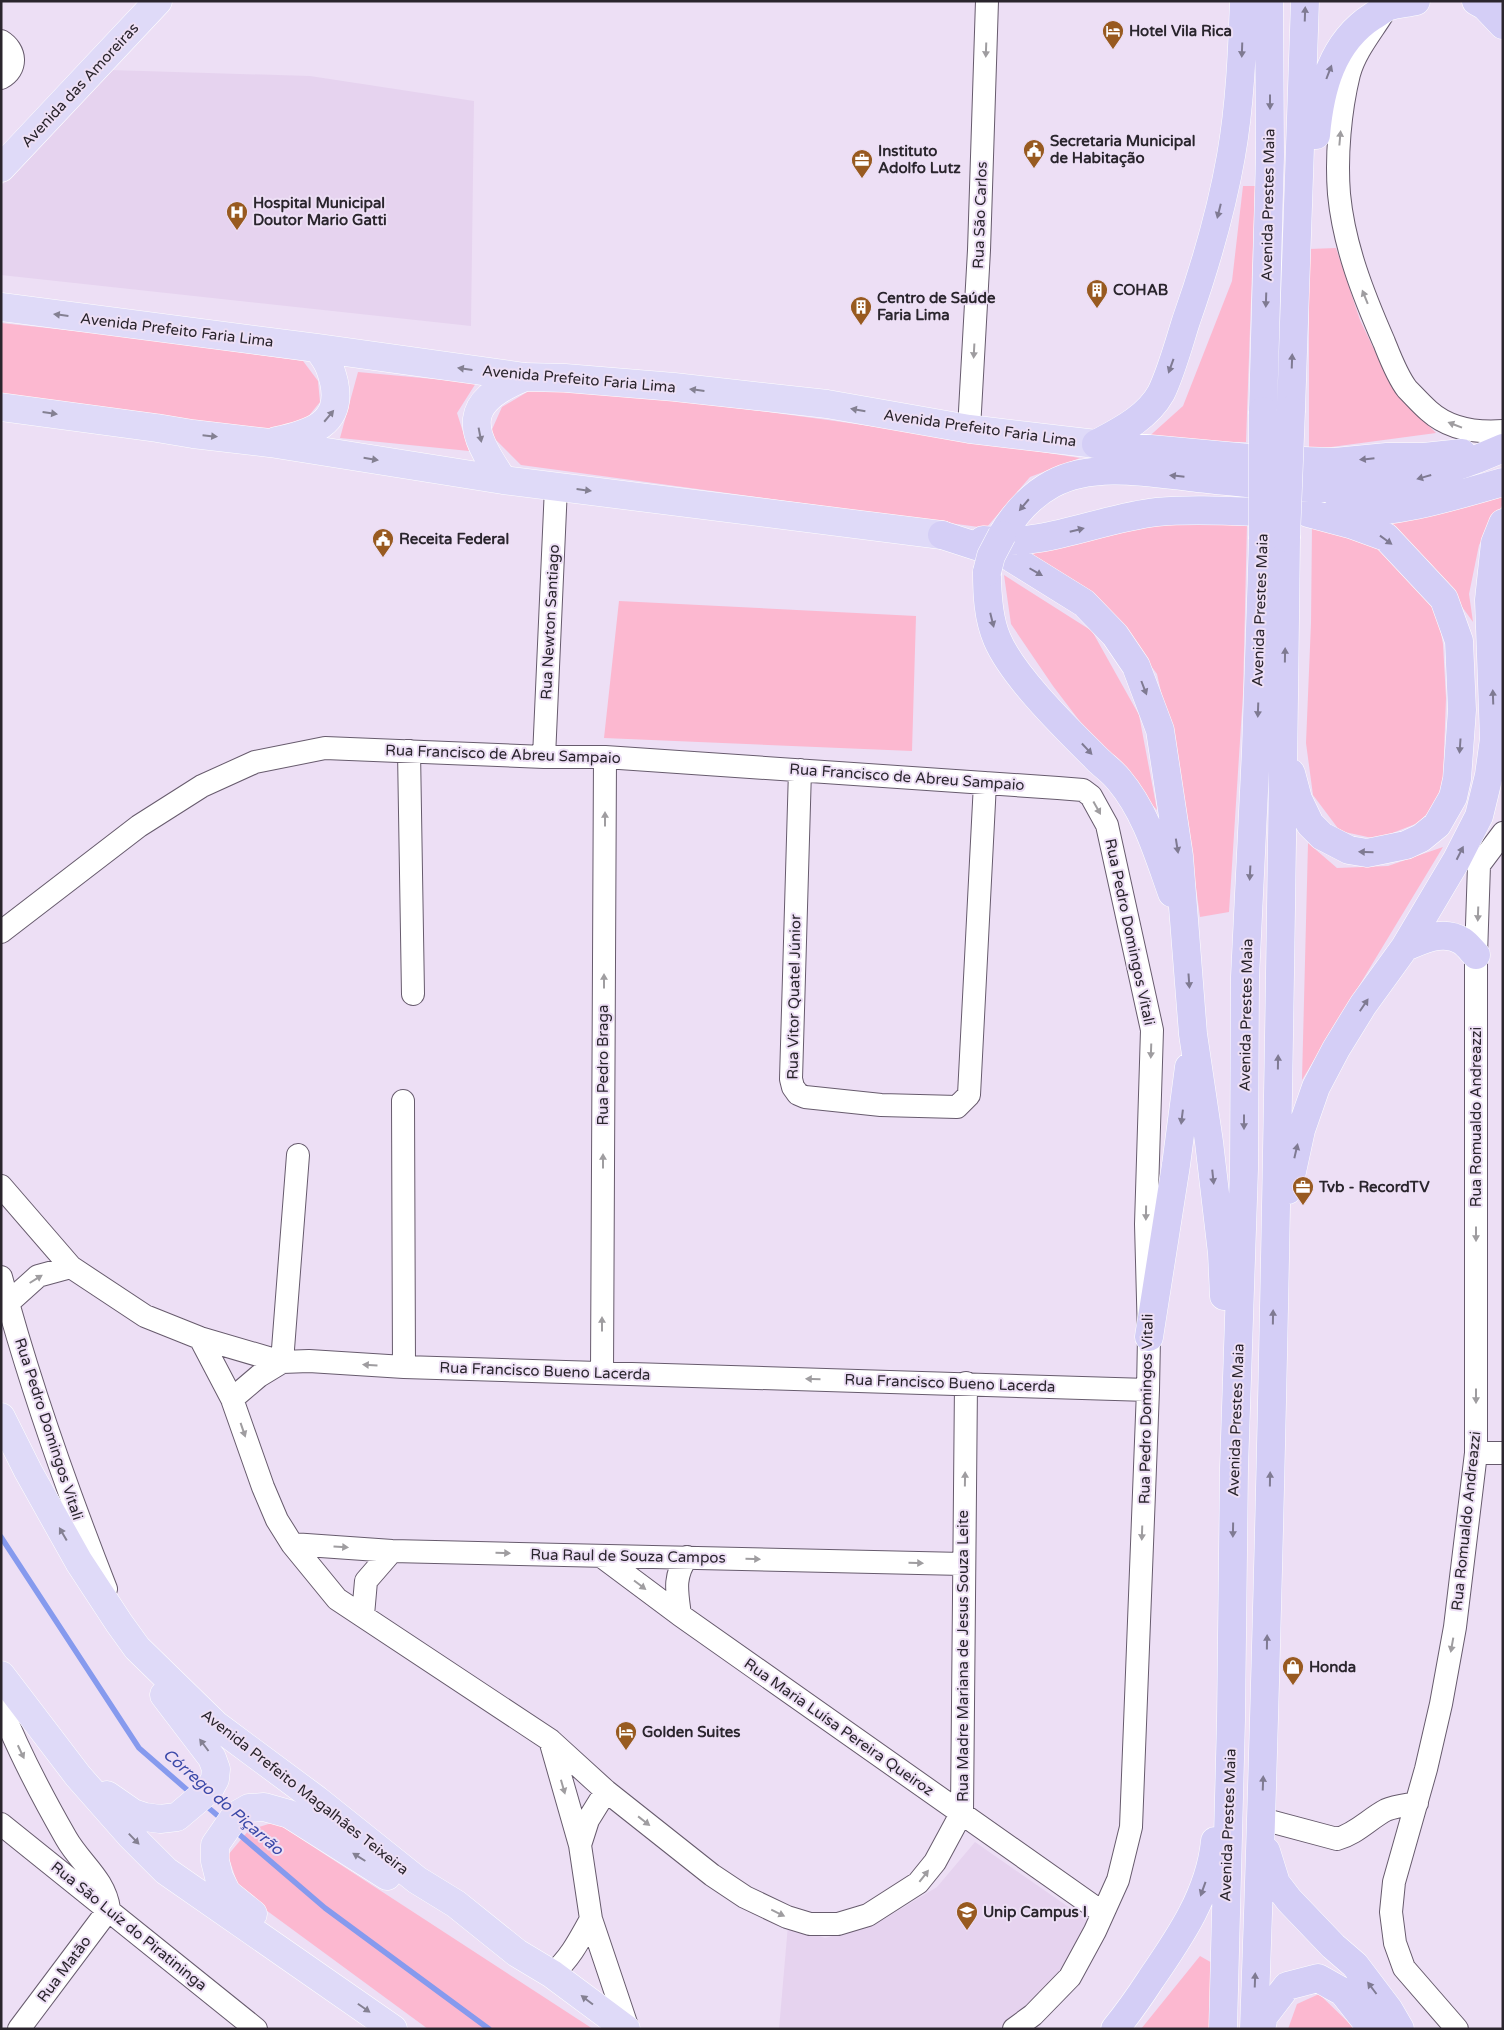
<svg xmlns="http://www.w3.org/2000/svg" width="1504" height="2030" viewBox="0 0 1504 2030" font-family="'Varela Round',sans-serif">
	<rect width="100%" height="100%" fill="#eddff5"/>
	<path fill="#e6d3ef" d="M 110,70 L 310,76 L 474,101 L 471,326 L 1,275 L 1,186 Z
		M 975,1842 L 1090,1922 L 1049,1987 L 1000,2029 L 779,2029 L 788,1925 L 825,1938 L 876,1924 L 937,1887 Z"/>
	<path fill="#fcb8d0" d="M 1243,186 L 1255,186 L 1246,442 L 1144,441 L 1183,406 L 1232,281 Z
		M 1336,248 L 1360,320 L 1393,389 L 1436,433 L 1309,450 L 1309,249 Z
		M 1,323 L 112,335 L 303,361 L 318,381 L 320,402 L 307,418 L 272,430 L 1,396 Z
		M 358,372 L 476,383 L 457,413 L 469,451 L 340,438 Z
		M 534,388 C 718,401 899,430 1080,458 L 1030,477 L 986,528 L 521,465 L 490,434 L 502,407 Z
		M 1503,497 L 1503,504 L 1479,545 L 1469,594 L 1473,622 L 1431,564 L 1385,521 L 1430,516 Z
		M 1247,524 L 1243,694 L 1229,912 L 1200,917 L 1181,779 L 1157,674 L 1120,624 L 1032,554 L 1103,534 L 1147,525 Z
		M 1312,526 L 1382,546 L 1436,607 L 1443,644 L 1446,698 L 1443,780 L 1435,806 L 1418,823 L 1377,839 L 1340,831 L 1313,795 L 1306,743 L 1311,623 Z
		M 1004,575 L 1092,631 L 1139,715 L 1157,810 L 1107,757 L 1053,686 L 1011,624 Z
		M 619,601 L 916,616 L 912,751 L 604,738 Z
		M 1308,843 L 1337,868 L 1388,866 L 1443,847 L 1302,1080 Z
		M 275,1822 L 593,2029 L 428,2029 L 240,1891 L 228,1855 L 249,1830 Z
		M 1200,1956 L 1214,1964 L 1213,2029 L 1141,2029 Z
		M 1319,1994 L 1347,2021 L 1354,2029 L 1288,2029 L 1297,2004 Z"/>
	<g fill="none" stroke-linecap="round" stroke-linejoin="round">
		<path stroke="#869aee" stroke-width="5.5" d="M 1,1537 L 139,1748 L 193,1795
			M 204,1804 L 224,1821
			M 234,1830 L 325,1908 L 489,2029"/>
		<g stroke="#675b6d" stroke-width="24">
			<path id="minor" d="M 1382,15 C 1370,34 1355,52 1349,74 C 1340,111 1336,156 1339,194 C 1344,246 1363,294 1384,342 C 1390,357 1397,376 1407,389 C 1414,396 1421,404 1429,411 C 1449,429 1476,433 1503,431
				M 1,41 C 16,50 18,69 1,78
				M 969,429 L 979,250 L 987,1
				M 409,751 L 413,994
				M 544,757 L 556,487
				M 800,770 L 791,1079 L 793,1087 L 798,1094 L 805,1097 L 881,1105 L 957,1107 L 969,1095 L 985,783
				M 1,932 L 139,826 L 202,786 L 255,762 L 325,748 L 544,757 L 605,757 L 1058,788 L 1083,790 L 1091,796 L 1107,825 L 1152,1030 L 1146,1224 L 1149,1337 L 1148,1390 L 1131,1827 L 1118,1880 L 1095,1931 L 1070,1977 L 1033,2015 L 1014,2029
				M 403,1101 L 404,1367
				M 1,1186 L 71,1267 L 145,1316 L 200,1338 L 282,1362 L 309,1361 L 404,1367 L 1148,1390
				M 1,1277 C 29,1383 66,1487 106,1589
				M 8,1303 L 38,1276 L 71,1267
				M 200,1338 L 232,1399 L 263,1487 L 277,1520 L 292,1544 L 337,1599 L 550,1740 L 606,1791 L 712,1875 L 745,1897 L 787,1917 L 810,1924 L 838,1924 L 868,1915 L 918,1883 L 935,1862 L 962,1812 L 966,1383
				M 602,1372 L 605,757
				M 232,1399 L 259,1376 L 282,1362 L 298,1155
				M 1476,1453 L 1503,1453
				M 292,1544 L 392,1551 L 963,1564
				M 601,1556 L 680,1615 L 1103,1913
				M 363,1615 L 366,1581 L 392,1551
				M 680,1615 C 677,1592 673,1577 687,1557
				M 1,1707 C 19,1753 42,1796 66,1838 C 80,1863 105,1879 109,1909
				M 550,1740 L 580,1845 L 591,1919 L 628,2029
				M 1262,1819 L 1337,1839 C 1356,1834 1369,1819 1386,1810 C 1395,1806 1406,1805 1417,1803
				M 1,1824 L 256,2029
				M 580,1845 L 588,1820 L 606,1791
				M 552,1974 C 570,1959 580,1939 591,1919
				M 19,2029 L 109,1909
				M 1457,2029 L 1404,1968 L 1395,1943 L 1391,1912 L 1394,1882 L 1426,1769 L 1441,1704 L 1455,1627 L 1476,1453 L 1476,955 L 1479,865 L 1503,833"/>
		</g>
		<g stroke="#fff" stroke-width="29">
			<path id="primary" d="M 1,168 L 158,1
				M 1,307 L 317,348 L 525,377 L 565,378 L 674,387 L 827,404 L 969,429 L 1096,444
				M 1,407 L 157,428 L 193,434 L 270,443 L 503,480 L 942,535
				M 276,441 C 310,434 343,424 334,382 C 330,366 327,360 317,348
				M 503,480 C 469,430 460,403 525,377
				M 1,1417 L 28,1471 L 79,1562 L 119,1623 L 137,1648 L 216,1725 L 317,1800 L 417,1880 L 456,1904 L 517,1953 L 552,1974 L 626,2029
				M 1,1675 L 78,1776 L 130,1835 L 166,1871 L 393,2029
				M 107,1795 L 133,1813 L 145,1817 L 160,1819 L 177,1817 L 209,1790 L 215,1779 L 216,1769 L 212,1758 L 164,1695
				M 253,1914 L 227,1893 L 219,1877 L 215,1861 L 215,1845 L 235,1816 L 249,1808 L 264,1807 L 289,1814 L 387,1876"/>
		</g>
		<g stroke="#fff" stroke-width="29">
			<path id="trunk" d="M 1476,1 L 1485,6 L 1503,25
				M 1316,135 C 1320,89 1332,42 1373,16 C 1378,13 1384,8 1390,6 C 1398,4 1407,3 1416,1
				M 1291,410 L 1305,1
				M 1263,411 L 1270,156 L 1269,1
				M 1096,444 C 1120,431 1147,418 1161,393 C 1171,373 1179,343 1186,321 C 1205,267 1221,213 1231,156 C 1240,105 1242,53 1244,1
				M 1096,444 L 1272,460 L 1335,462 L 1387,457 L 1424,457 L 1462,453
				M 1335,513 C 1393,515 1448,498 1503,482
				M 942,535 L 1010,557 L 1084,603 L 1115,635 L 1136,666 L 1160,730 L 1179,856 L 1193,1034 L 1209,1142 L 1222,1253 L 1224,1296
				M 1002,535 C 1015,513 1030,496 1052,484 C 1093,461 1153,473 1198,478 C 1238,482 1279,488 1319,488 C 1385,489 1443,475 1503,448
				M 983,540 C 1047,547 1096,519 1157,512 C 1199,508 1244,512 1287,513
				M 987,572 C 987,594 988,618 997,639 C 1013,677 1067,729 1097,759 C 1104,766 1113,772 1119,780 C 1146,812 1158,854 1172,893
				M 1291,773 L 1298,799 L 1310,824 L 1322,836 L 1349,850 L 1367,853 L 1406,845 L 1421,838 L 1437,825 L 1453,797 L 1457,779 L 1462,710 L 1459,641 L 1444,599 L 1386,537 L 1353,525 L 1308,513
				M 1405,947 C 1423,940 1443,929 1462,941 C 1467,944 1472,951 1476,955
				M 1288,1190 L 1301,1130 L 1316,1087 L 1336,1049 L 1363,1005 L 1405,947 L 1456,861 L 1479,816 L 1489,775 L 1494,739 L 1489,600 L 1495,543 L 1503,523
				M 1149,1337 L 1176,1165 L 1189,1067
				M 1266,1851 L 1276,1883 L 1289,1900 L 1333,1946 L 1355,1965 L 1389,2010 L 1400,2029
				M 1115,2029 C 1128,2013 1140,1996 1151,1979 C 1180,1937 1210,1893 1215,1841
				M 1223,2029 L 1231,1720 L 1234,1468 L 1244,1169 L 1245,977 L 1256,750 L 1263,539
				M 1254,2029 C 1272,1532 1280,1035 1286,538
				M 1261,2029 L 1264,2016 L 1287,1986 L 1318,1978 L 1343,1992 L 1372,2029"/>
		</g>
		<use href="#minor" stroke="#fff" stroke-width="22"/>
		<use href="#primary" stroke="#dfdaf8" stroke-width="28"/>
		<use href="#trunk" stroke="#d4cef6" stroke-width="28"/>
		<g stroke="#fff" stroke-width="29" stroke-linecap="butt">
			<path id="trunk-bridge" d="M 1286,538 L 1291,410
				M 1263,539 L 1263,411
				M 987,572 L 991,556 L 1002,535"/>
		</g>
		<use href="#trunk-bridge" stroke="#d4cef6" stroke-width="28"/>
	</g>
	<defs><path id="oneway-solid" d="M-6-.8H1V-3.2L6.5 0L1 3.2V.8H-6Z" transform="scale(1.25)"/></defs>
	<g fill="#7f7a92">
		<use href="#oneway-solid" transform="translate(1305 14) rotate(-88)"/>
		<use href="#oneway-solid" transform="translate(1242 50) rotate(92)"/>
		<use href="#oneway-solid" transform="translate(1329 72) rotate(-69)"/>
		<use href="#oneway-solid" transform="translate(1270 102) rotate(90)"/>
		<use href="#oneway-solid" transform="translate(1219 211) rotate(104)"/>
		<use href="#oneway-solid" transform="translate(1266 300) rotate(92)"/>
		<use href="#oneway-solid" transform="translate(1292 361) rotate(-88)"/>
		<use href="#oneway-solid" transform="translate(1171 366) rotate(110)"/>
		<use href="#oneway-solid" transform="translate(1367 459) rotate(174)"/>
		<use href="#oneway-solid" transform="translate(1177 476) rotate(-174)"/>
		<use href="#oneway-solid" transform="translate(1424 477) rotate(164)"/>
		<use href="#oneway-solid" transform="translate(1024 505) rotate(130)"/>
		<use href="#oneway-solid" transform="translate(1077 530) rotate(-14)"/>
		<use href="#oneway-solid" transform="translate(1386 540) rotate(36)"/>
		<use href="#oneway-solid" transform="translate(1036 572) rotate(30)"/>
		<use href="#oneway-solid" transform="translate(992 620) rotate(76)"/>
		<use href="#oneway-solid" transform="translate(1285 655) rotate(-89)"/>
		<use href="#oneway-solid" transform="translate(1144 688) rotate(69)"/>
		<use href="#oneway-solid" transform="translate(1493 697) rotate(-92)"/>
		<use href="#oneway-solid" transform="translate(1258 710) rotate(92)"/>
		<use href="#oneway-solid" transform="translate(1460 746) rotate(94)"/>
		<use href="#oneway-solid" transform="translate(1087 749) rotate(47)"/>
		<use href="#oneway-solid" transform="translate(1177 846) rotate(81)"/>
		<use href="#oneway-solid" transform="translate(1366 852) rotate(-178)"/>
		<use href="#oneway-solid" transform="translate(1460 853) rotate(-63)"/>
		<use href="#oneway-solid" transform="translate(1250 873) rotate(93)"/>
		<use href="#oneway-solid" transform="translate(1189 981) rotate(86)"/>
		<use href="#oneway-solid" transform="translate(1364 1005) rotate(-56)"/>
		<use href="#oneway-solid" transform="translate(1278 1062) rotate(-89)"/>
		<use href="#oneway-solid" transform="translate(1182 1117) rotate(97)"/>
		<use href="#oneway-solid" transform="translate(1244 1122) rotate(90)"/>
		<use href="#oneway-solid" transform="translate(1296 1151) rotate(-77)"/>
		<use href="#oneway-solid" transform="translate(1213 1177) rotate(84)"/>
		<use href="#oneway-solid" transform="translate(1273 1317) rotate(-89)"/>
		<use href="#oneway-solid" transform="translate(1270 1479) rotate(-89)"/>
		<use href="#oneway-solid" transform="translate(1233 1530) rotate(91)"/>
		<use href="#oneway-solid" transform="translate(1267 1642) rotate(-89)"/>
		<use href="#oneway-solid" transform="translate(1263 1783) rotate(-88)"/>
		<use href="#oneway-solid" transform="translate(1203 1889) rotate(110)"/>
		<use href="#oneway-solid" transform="translate(1255 1980) rotate(-88)"/>
		<use href="#oneway-solid" transform="translate(1372 1988) rotate(-127)"/>
	</g>
	<g fill="#9f9da0">
		<use href="#oneway-solid" transform="translate(986 50) rotate(92)"/>
		<use href="#oneway-solid" transform="translate(1340 138) rotate(-85)"/>
		<use href="#oneway-solid" transform="translate(1365 297) rotate(-112)"/>
		<use href="#oneway-solid" transform="translate(974 351) rotate(93)"/>
		<use href="#oneway-solid" transform="translate(1455 425) rotate(-159)"/>
		<use href="#oneway-solid" transform="translate(1097 808) rotate(61)"/>
		<use href="#oneway-solid" transform="translate(605 819) rotate(-90)"/>
		<use href="#oneway-solid" transform="translate(1478 914) rotate(92)"/>
		<use href="#oneway-solid" transform="translate(604 981) rotate(-90)"/>
		<use href="#oneway-solid" transform="translate(1151 1051) rotate(92)"/>
		<use href="#oneway-solid" transform="translate(603 1161) rotate(-90)"/>
		<use href="#oneway-solid" transform="translate(1146 1213) rotate(91)"/>
		<use href="#oneway-solid" transform="translate(1476 1234) rotate(90)"/>
		<use href="#oneway-solid" transform="translate(36 1279) rotate(-32)"/>
		<use href="#oneway-solid" transform="translate(602 1324) rotate(-90)"/>
		<use href="#oneway-solid" transform="translate(370 1365) rotate(-176)"/>
		<use href="#oneway-solid" transform="translate(813 1379) rotate(-178)"/>
		<use href="#oneway-solid" transform="translate(1476 1396) rotate(90)"/>
		<use href="#oneway-solid" transform="translate(243 1430) rotate(71)"/>
		<use href="#oneway-solid" transform="translate(965 1479) rotate(-89)"/>
		<use href="#oneway-solid" transform="translate(1142 1533) rotate(92)"/>
		<use href="#oneway-solid" transform="translate(341 1547) rotate(4)"/>
		<use href="#oneway-solid" transform="translate(503 1553) rotate(2)"/>
		<use href="#oneway-solid" transform="translate(753 1559) rotate(1)"/>
		<use href="#oneway-solid" transform="translate(916 1563) rotate(1)"/>
		<use href="#oneway-solid" transform="translate(640 1585) rotate(37)"/>
		<use href="#oneway-solid" transform="translate(1452 1645) rotate(100)"/>
		<use href="#oneway-solid" transform="translate(21 1752) rotate(65)"/>
		<use href="#oneway-solid" transform="translate(563 1787) rotate(74)"/>
		<use href="#oneway-solid" transform="translate(644 1821) rotate(38)"/>
		<use href="#oneway-solid" transform="translate(924 1876) rotate(-52)"/>
		<use href="#oneway-solid" transform="translate(778 1913) rotate(26)"/>
	</g>
	<g fill="#848092">
		<use href="#oneway-solid" transform="translate(61 315) rotate(-173)"/>
		<use href="#oneway-solid" transform="translate(465 369) rotate(-172)"/>
		<use href="#oneway-solid" transform="translate(697 390) rotate(-173)"/>
		<use href="#oneway-solid" transform="translate(858 410) rotate(-170)"/>
		<use href="#oneway-solid" transform="translate(50 413) rotate(8)"/>
		<use href="#oneway-solid" transform="translate(329 416) rotate(-50)"/>
		<use href="#oneway-solid" transform="translate(480 435) rotate(79)"/>
		<use href="#oneway-solid" transform="translate(210 436) rotate(6)"/>
		<use href="#oneway-solid" transform="translate(371 459) rotate(9)"/>
		<use href="#oneway-solid" transform="translate(584 490) rotate(7)"/>
		<use href="#oneway-solid" transform="translate(63 1534) rotate(-120)"/>
		<use href="#oneway-solid" transform="translate(204 1745) rotate(-127)"/>
		<use href="#oneway-solid" transform="translate(134 1839) rotate(46)"/>
		<use href="#oneway-solid" transform="translate(359 1857) rotate(-148)"/>
		<use href="#oneway-solid" transform="translate(587 2000) rotate(-143)"/>
		<use href="#oneway-solid" transform="translate(364 2008) rotate(35)"/>
	</g>
	<defs>
		<g id="hotel-pin" transform="scale(1.125)"><path d="M0 17L-7.5 6A9.5 9.5 0 1 1 7.5 6Z" fill="#985a20" stroke="#eddff5"/><path d="M-6-4.5h1.5V1H6V5H4.5V3h-9V5H-6ZM-4 0a1.8 1.8 0 1 1 3.6 0ZM.5 0V-2.5h3Q6-2.5 6 0Z" fill="#fff"/></g>
		<g id="civic-pin" transform="scale(1.125)"><path d="M0 17L-7.5 6A9.5 9.5 0 1 1 7.5 6Z" fill="#985a20" stroke="#eddff5"/><path d="M-.6-6.5H3V-4.5H.6V-3L4-1V1h2V6H-6V1h2V-1L-.6-3ZM-1.2 2.5V6h2.4V2.5Z" fill="#fff"/></g>
		<g id="office-pin" transform="scale(1.125)"><path d="M0 17L-7.5 6A9.5 9.5 0 1 1 7.5 6Z" fill="#985a20" stroke="#eddff5"/><path d="M-6-3h4V-5.5h4V-3h4V5H-6ZM-1-4.5V-3h2v-1.5ZM-6 0V1H6V0Z" fill="#fff"/></g>
		<g id="hospital-pin" transform="scale(1.125)"><path d="M0 17L-7.5 6A9.5 9.5 0 1 1 7.5 6Z" fill="#985a20" stroke="#eddff5"/><path d="M-5-5h3v3.5h4V-5h3V5h-3V1.5h-4V5h-3Z" fill="#fff"/></g>
		<g id="building-pin" transform="scale(1.125)"><path d="M0 17L-7.5 6A9.5 9.5 0 1 1 7.5 6Z" fill="#985a20" stroke="#eddff5"/><path d="M-4-6H4V6H1V3H-1V6H-4ZM-2.5-4.3h1.7v1.8h-1.7ZM.8-4.3h1.7v1.8H.8ZM-2.5-1h1.7V.8h-1.7ZM.8-1h1.7V.8H.8Z" fill="#fff"/></g>
		<g id="shop-pin" transform="scale(1.125)"><path d="M0 17L-7.5 6A9.5 9.5 0 1 1 7.5 6Z" fill="#985a20" stroke="#eddff5"/><path d="M-5-2.5h2.3a2.7 3.5 0 0 1 5.4 0H5L5.5 6h-11ZM-1.5-2.5h3a1.5 2.3 0 0 0-3 0Z" fill="#fff"/></g>
		<g id="university-pin" transform="scale(1.125)"><path d="M0 17L-7.5 6A9.5 9.5 0 1 1 7.5 6Z" fill="#985a20" stroke="#eddff5"/><path d="M0-5L7-2L0 1L-7-2ZM-4 1L0 2.5L4 1V4Q0 6-4 4Z" fill="#fff"/></g>
	</defs>
	<g fill-rule="evenodd">
		<use href="#hotel-pin" x="1113" y="31"/>
		<use href="#civic-pin" x="1034" y="150"/>
		<use href="#office-pin" x="862" y="160"/>
		<use href="#hospital-pin" x="237" y="212"/>
		<use href="#building-pin" x="1097" y="290"/>
		<use href="#building-pin" x="861" y="307"/>
		<use href="#civic-pin" x="383" y="539"/>
		<use href="#office-pin" x="1303" y="1187"/>
		<use href="#shop-pin" x="1293" y="1667"/>
		<use href="#hotel-pin" x="626" y="1732"/>
		<use href="#university-pin" x="967" y="1912"/>
	</g>
	<g text-anchor="middle" dominant-baseline="central" stroke-width="4" stroke-linejoin="round" paint-order="stroke">
		<g font-size="15" font-weight="bold" fill="#2a252d" stroke="#eddff5" text-anchor="start">
			<text x="1129" y="31">Hotel Vila Rica</text>
			<text x="1050" y="141">Secretaria Municipal<tspan x="1050" dy="17">de Habitação</tspan></text>
			<text x="878" y="151">Instituto<tspan x="878" dy="17">Adolfo Lutz</tspan></text>
			<text x="253" y="203">Hospital Municipal<tspan x="253" dy="17">Doutor Mario Gatti</tspan></text>
			<text x="1113" y="290">COHAB</text>
			<text x="877" y="298">Centro de Saúde<tspan x="877" dy="17">Faria Lima</tspan></text>
			<text x="399" y="539">Receita Federal</text>
			<text x="1319" y="1187">Tvb - RecordTV</text>
			<text x="1309" y="1667">Honda</text>
			<text x="642" y="1732">Golden Suites</text>
			<text x="983" y="1912">Unip Campus I</text>
		</g>
		<g font-size="15" fill="#2a252d" stroke="#eddff5">
			<text transform="translate(80 85) rotate(-47)">Avenida das Amoreiras</text>
			<text transform="translate(1268 205) rotate(-89)">Avenida Prestes Maia</text>
			<text transform="translate(980 215) rotate(-88)">Rua São Carlos</text>
			<text transform="translate(177 330) rotate(7)">Avenida Prefeito Faria Lima</text>
			<text transform="translate(579 379) rotate(5)">Avenida Prefeito Faria Lima</text>
			<text transform="translate(980 428) rotate(8)">Avenida Prefeito Faria Lima</text>
			<text transform="translate(1260 610) rotate(-88)">Avenida Prestes Maia</text>
			<text transform="translate(550 622) rotate(-87)">Rua Newton Santiago</text>
			<text transform="translate(503 754) rotate(2)">Rua Francisco de Abreu Sampaio</text>
			<text transform="translate(907 777) rotate(4)">Rua Francisco de Abreu Sampaio</text>
			<text transform="translate(1130 932) rotate(78)">Rua Pedro Domingos Vitali</text>
			<text transform="translate(794 997) rotate(-89)">Rua Vitor Quatel Júnior</text>
			<text transform="translate(1246 1015) rotate(-89)">Avenida Prestes Maia</text>
			<text transform="translate(603 1065) rotate(-90)">Rua Pedro Braga</text>
			<text transform="translate(1476 1117) rotate(-90)">Rua Romualdo Andreazzi</text>
			<text transform="translate(545 1371) rotate(2)">Rua Francisco Bueno Lacerda</text>
			<text transform="translate(950 1383) rotate(2)">Rua Francisco Bueno Lacerda</text>
			<text transform="translate(1146 1409) rotate(-89)">Rua Pedro Domingos Vitali</text>
			<text transform="translate(1236 1420) rotate(-88)">Avenida Prestes Maia</text>
			<text transform="translate(49 1429) rotate(72)">Rua Pedro Domingos Vitali</text>
			<text transform="translate(1466 1521) rotate(-84)">Rua Romualdo Andreazzi</text>
			<text transform="translate(628 1556) rotate(1)">Rua Raul de Souza Campos</text>
			<text transform="translate(963 1656) rotate(-90)">Rua Madre Mariana de Jesus Souza Leite</text>
			<text transform="translate(839 1727) rotate(35)">Rua Maria Luísa Pereira Queiroz</text>
			<text transform="translate(305 1792) rotate(38)">Avenida Prefeito Magalhães Teixeira</text>
			<text transform="translate(1228 1825) rotate(-88)">Avenida Prestes Maia</text>
			<text transform="translate(129 1926) rotate(39)">Rua São Luíz do Piratininga</text>
			<text transform="translate(64 1969) rotate(-53)">Rua Matão</text>
		</g>
		<g font-size="16" font-style="italic" fill="#3a48a8" stroke="#eddff5">
			<text transform="translate(223 1802) rotate(41)">Córrego do Piçarrão</text>
		</g>
	</g>
	<rect width="1504" height="2030" fill="none" stroke="#2a252d" stroke-width="5"/>
</svg>
